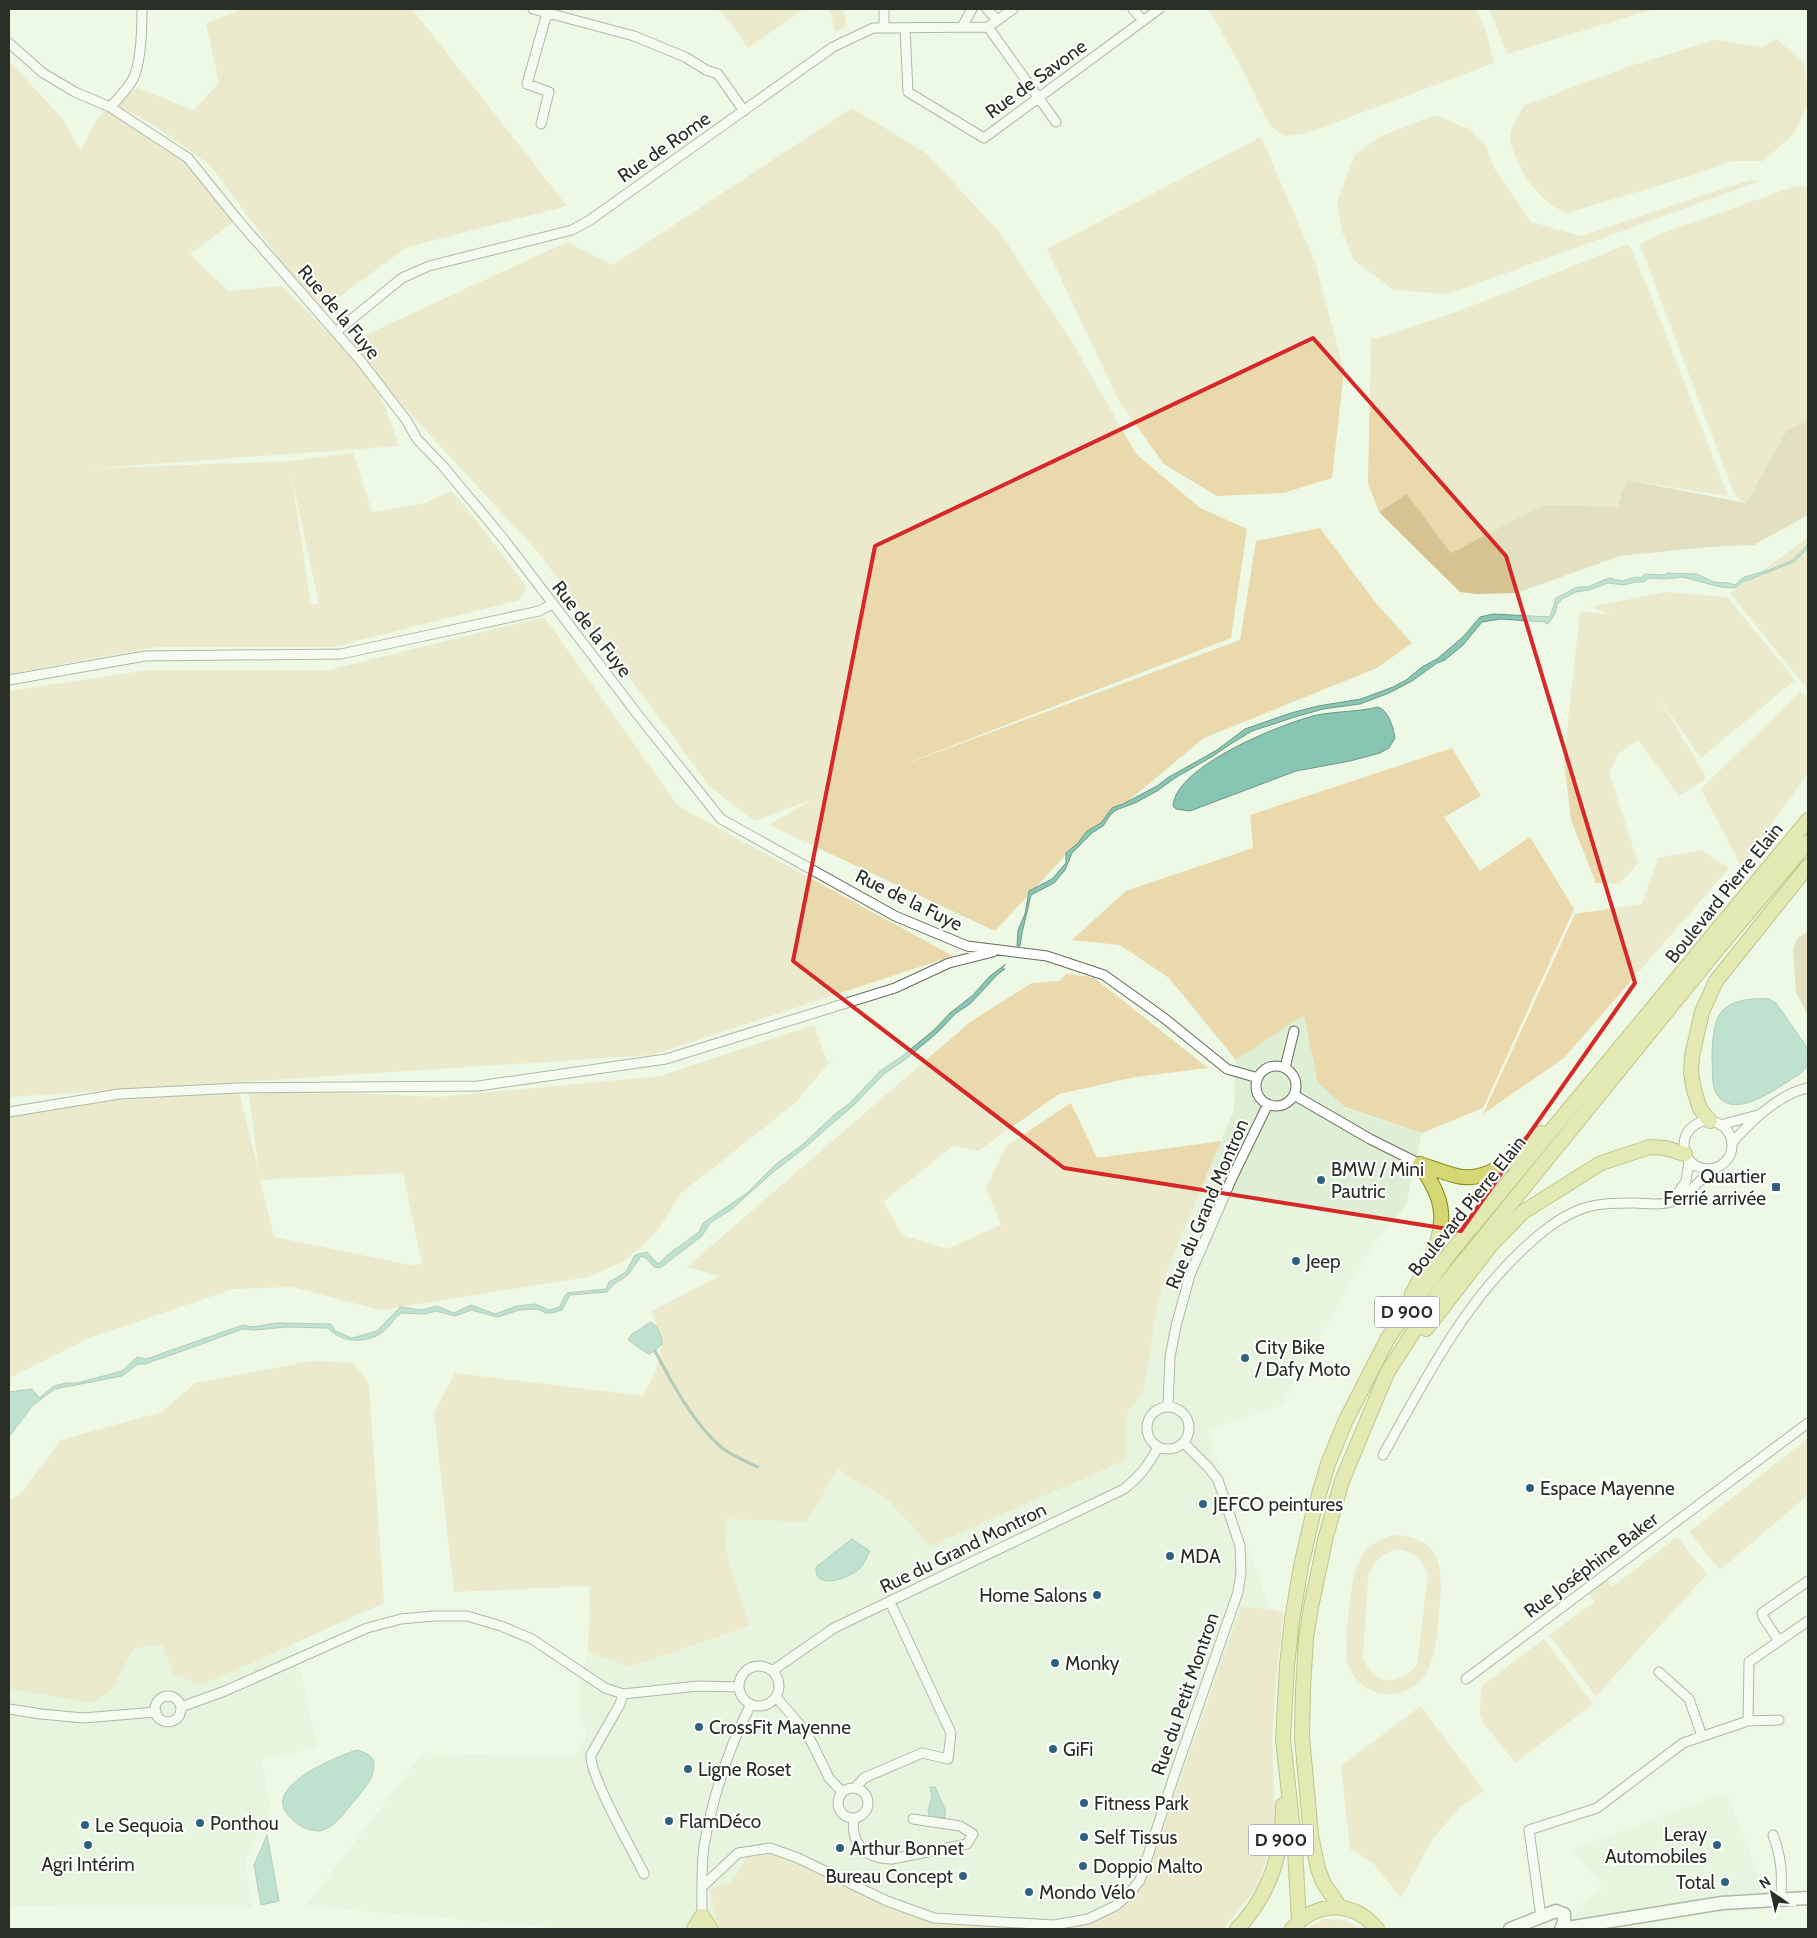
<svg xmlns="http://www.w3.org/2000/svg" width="1817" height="1938" viewBox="0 0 1817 1938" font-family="Cabin,sans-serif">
	<rect width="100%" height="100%" fill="#edf8e5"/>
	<path fill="#dfefd5" d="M 1304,1014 L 1345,1108 L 1422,1133 L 1406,1204 L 1366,1256 L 1282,1405 L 1207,1430 L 1270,1609 L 1241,1608 L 1145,1880 L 1131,1899 L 1096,1920 L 1067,1929 L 943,1924 L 915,1917 L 748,1856 L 730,1883 L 710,1889 L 717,1927 L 715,1929 L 567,1929 L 306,1906 L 423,1753 L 575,1756 L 588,1734 L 580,1718 L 579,1683 L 588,1652 L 629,1667 L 750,1627 L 725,1548 L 727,1519 L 807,1522 L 837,1469 L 887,1499 L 930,1546 L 1126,1460 L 1126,1415 L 1145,1387 L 1156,1312 L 1167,1270 L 1234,1110 L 1236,1060 Z
		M 294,1644 L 318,1748 L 262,1759 L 270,1808 L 245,1860 L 252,1907 L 9,1906 L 9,1689 L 92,1703 L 111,1691 L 134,1648 L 162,1645 L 174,1675 L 202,1685 Z
		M 1727,1792 L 1771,1909 L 1707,1913 L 1617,1929 L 1571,1929 L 1576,1907 L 1604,1888 L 1572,1849 Z"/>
	<path fill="#ead9ad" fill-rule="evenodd" d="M 243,9 L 412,9 L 567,206 L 407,247 L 319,312 L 210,165 L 154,125 L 120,107 L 188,158 L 237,219 L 190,254 L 228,291 L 282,286 L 374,378 L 399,446 L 84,469 L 289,461 L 353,453 L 372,512 L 422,504 L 451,491 L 468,510 L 526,586 L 520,600 L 333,647 L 157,647 L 9,674 L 9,61 L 62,118 L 81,151 L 98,117 L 137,88 L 194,110 L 219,83 L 206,23 ZM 291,473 L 319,604 L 311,604 Z
		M 718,9 L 804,9 L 748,48 L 730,22 Z
		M 830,9 L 843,9 L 847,26 L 835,32 Z
		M 1207,9 L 1476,9 L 1486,31 L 1494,63 L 1307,133 L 1284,136 L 1270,126 L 1241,67 L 1217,23 Z
		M 1489,9 L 1653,9 L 1507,54 Z
		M 1776,39 L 1804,62 L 1808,102 L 1794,134 L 1763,161 L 1732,161 L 1693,175 L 1567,213 C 1541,203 1523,178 1514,152 C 1512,148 1509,142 1510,137 C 1511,126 1518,115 1525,105 L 1627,67 L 1715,40 L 1763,47 Z
		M 852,108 L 927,154 L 1001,234 L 1072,342 L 1136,454 L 1200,508 L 1247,529 L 1231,638 L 884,772 L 1240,640 L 1256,541 L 1320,528 L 1375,602 L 1412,643 L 1377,668 L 1204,738 L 1074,846 L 995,931 L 769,825 L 813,799 L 755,821 L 709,786 L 539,553 L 346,344 L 567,242 L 613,265 Z
		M 1436,115 L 1468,129 L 1485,144 L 1494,168 L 1531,222 L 1581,236 L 1750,180 L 1760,181 L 1448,294 L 1394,290 L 1354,260 L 1342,231 L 1337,202 L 1355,155 L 1381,136 Z
		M 1261,137 L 1315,262 L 1344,371 L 1332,478 L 1283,493 L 1217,496 L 1164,464 L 1119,401 L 1047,249 Z
		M 1808,186 L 1808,421 L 1787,430 L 1746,503 L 1735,496 L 1640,245 L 1652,237 L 1793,187 Z
		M 1629,244 L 1649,291 L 1728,496 L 1626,480 L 1617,507 L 1544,505 L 1451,553 L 1407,494 L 1379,512 L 1368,483 L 1371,337 L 1376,339 L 1456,312 Z
		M 1808,538 L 1808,690 L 1730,593 Z
		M 1665,592 L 1727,597 L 1795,680 L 1701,758 L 1656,694 L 1707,778 L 1679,796 L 1638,740 L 1618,754 L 1609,773 L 1638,863 L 1620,884 L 1596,883 L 1571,820 L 1564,758 L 1580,612 L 1611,614 L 1591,607 Z
		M 544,617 L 678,806 L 953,956 L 652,1055 L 11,1097 L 9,1090 L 9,691 L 149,670 L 328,670 Z
		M 1800,692 L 1808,698 L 1808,773 L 1741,866 L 1701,789 Z
		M 1452,748 L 1481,796 L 1444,817 L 1480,871 L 1530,837 L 1574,909 L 1483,1108 L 1422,1133 L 1345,1107 L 1318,1083 L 1304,1015 L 1236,1060 L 1169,978 L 1120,945 L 1072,940 L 1126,891 L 1253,848 L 1250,815 Z
		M 1701,850 L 1729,868 L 1564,1058 L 1483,1114 L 1575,914 L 1642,904 L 1658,858 Z
		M 1066,974 L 1093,977 L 1208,1068 L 1135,1077 L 1059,1094 L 978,1151 L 953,1146 L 883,1202 L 902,1235 L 947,1249 L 1001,1225 L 986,1188 L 1006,1146 L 1071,1103 L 1097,1158 L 1221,1141 L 1167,1270 L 1156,1312 L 1145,1387 L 1126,1415 L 1126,1460 L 930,1546 L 887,1499 L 837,1469 L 807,1522 L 727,1519 L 725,1548 L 750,1626 L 629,1667 L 588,1652 L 590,1586 L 454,1592 L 434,1413 L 455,1373 L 643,1396 L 655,1373 L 662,1344 L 652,1311 L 720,1276 L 687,1267 L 970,1022 L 1032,983 L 1060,981 Z
		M 814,1025 L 827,1062 L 834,1057 L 794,1104 L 681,1193 L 656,1233 L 623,1262 L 588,1277 L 381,1310 L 292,1287 L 233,1289 L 89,1338 L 9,1378 L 9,1112 L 119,1094 L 238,1088 L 259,1173 L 248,1088 L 439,1097 L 660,1076 ZM 403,1173 L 422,1264 L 410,1265 L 274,1237 L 260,1180 Z
		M 312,1361 L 353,1363 L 369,1385 L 384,1603 L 202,1685 L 174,1675 L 162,1645 L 134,1648 L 111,1691 L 92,1703 L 9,1689 L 9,1501 L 23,1491 L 61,1440 L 162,1412 L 195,1383 Z
		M 1808,1438 L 1808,1495 L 1720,1570 L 1689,1532 Z
		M 1395,1535 C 1445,1538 1443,1573 1439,1613 C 1436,1648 1434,1692 1389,1694 C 1375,1695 1362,1687 1354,1676 C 1350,1671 1347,1664 1347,1658 C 1345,1637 1350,1575 1361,1557 C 1370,1544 1380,1539 1395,1535 ZM 1397,1549 C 1413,1551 1422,1559 1428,1574 L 1417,1664 C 1400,1688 1372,1685 1363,1657 L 1368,1577 C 1373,1562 1382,1553 1397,1549 Z
		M 1677,1537 L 1707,1574 L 1596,1696 L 1549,1635 L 1595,1602 L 1588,1593 L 1607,1579 L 1612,1587 Z
		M 1241,1607 L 1270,1609 L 1284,1613 L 1276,1678 L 1272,1740 L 1275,1811 L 1271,1846 L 1257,1887 L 1223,1929 L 1067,1929 L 1096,1920 L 1131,1899 L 1145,1880 Z
		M 1544,1639 L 1593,1704 L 1515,1763 L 1483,1722 L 1480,1714 L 1481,1687 Z
		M 1421,1706 L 1484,1791 L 1460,1807 L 1431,1841 L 1401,1898 L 1373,1863 L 1350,1849 L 1341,1766 Z
		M 766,1852 L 825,1876 L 915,1917 L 943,1924 L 1044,1929 L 719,1929 L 717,1927 L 710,1889 L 730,1883 L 748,1856 Z
		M 1325,1919 C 1340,1919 1349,1921 1361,1929 L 1307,1929 L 1313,1925 Z"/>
	<path fill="#d5c392" d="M 1808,421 L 1808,515 L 1754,545 L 1707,547 L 1620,556 L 1516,593 L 1477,594 L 1460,592 L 1379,512 L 1407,494 L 1451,553 L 1544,505 L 1617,507 L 1626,480 L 1746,503 L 1787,430 Z
		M 1808,932 L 1808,1016 L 1796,992 L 1793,949 L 1798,937 Z"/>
	<path fill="#88c5b3" stroke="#6c9889" d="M 1808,544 L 1808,548 L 1794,562 L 1743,582 L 1735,588 L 1720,587 L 1683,577 L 1664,579 L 1650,578 L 1643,582 L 1635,582 L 1624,585 L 1608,583 L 1589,590 L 1576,592 L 1562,599 L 1557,605 L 1555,614 L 1548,624 L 1544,622 L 1501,619 L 1482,622 L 1463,645 L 1445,660 L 1437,663 L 1412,681 L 1389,693 L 1360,704 L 1323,709 L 1298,716 L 1252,731 L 1229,745 L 1213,756 L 1175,778 L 1157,791 L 1135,803 L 1116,810 L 1111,814 L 1103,826 L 1092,833 L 1072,853 L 1065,870 L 1054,883 L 1031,895 L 1022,933 L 1020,946 L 1017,946 L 1018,930 L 1025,914 L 1029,891 L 1052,879 L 1066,863 L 1066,853 L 1078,843 L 1087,831 L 1101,823 L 1112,808 L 1123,804 L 1157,786 L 1169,777 L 1217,750 L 1245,729 L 1291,713 L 1318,706 L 1361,699 L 1393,687 L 1406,680 L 1422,667 L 1437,659 L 1463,637 L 1480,617 L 1493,614 L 1550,617 L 1556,598 L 1577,587 L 1587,587 L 1609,578 L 1622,581 L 1636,577 L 1641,578 L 1645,574 L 1665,575 L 1666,573 L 1697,574 L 1714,582 L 1729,583 L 1735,585 L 1744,577 L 1769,570 L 1793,560 Z
		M 1378,707 C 1389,711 1393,727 1395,738 L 1389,748 L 1380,753 L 1350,761 L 1296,771 L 1190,811 L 1176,809 L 1173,806 C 1175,766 1283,723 1317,715 C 1338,711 1358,712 1378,707 Z
		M 1006,964 L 1001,969 L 1005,969 L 998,974 L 970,1004 L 956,1013 L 938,1032 L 906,1059 L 884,1074 L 854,1105 L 803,1149 L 772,1173 L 732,1209 L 710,1223 L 702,1236 L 660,1268 L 654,1267 L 646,1258 L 641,1256 L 628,1275 L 614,1284 L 607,1292 L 570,1295 L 562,1310 L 552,1313 L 546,1313 L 537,1309 L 519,1310 L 498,1317 L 471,1310 L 455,1316 L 436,1311 L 426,1314 L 402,1313 C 394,1317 390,1327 383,1332 C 366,1344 341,1343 328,1328 L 287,1327 L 255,1330 L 243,1329 L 174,1354 L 145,1364 L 138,1364 L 122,1376 L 55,1389 L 33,1405 L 9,1437 L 9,1392 L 32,1389 L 39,1398 L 54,1386 L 66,1383 L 77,1383 L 122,1371 L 137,1357 L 146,1359 L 243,1325 L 253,1327 L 276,1323 L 331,1324 L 335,1331 L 352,1338 L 377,1331 L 400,1307 L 422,1310 L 437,1306 L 454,1313 L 471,1305 L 495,1314 L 517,1306 L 535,1304 L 549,1310 L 560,1307 L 564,1297 L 567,1293 L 606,1289 L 609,1282 L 626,1272 L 635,1255 L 647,1252 L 658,1264 L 670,1253 L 699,1232 L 703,1223 L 747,1193 L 776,1164 L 802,1145 L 835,1114 L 850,1103 L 879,1072 L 901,1057 L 934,1030 L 950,1013 L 972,996 L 990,976 Z
		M 1769,999 L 1776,1003 L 1806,1046 C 1812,1068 1804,1072 1787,1082 C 1770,1093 1731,1120 1716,1093 C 1711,1084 1713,1068 1712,1059 C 1712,1048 1713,1022 1720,1014 C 1730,999 1753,998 1769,999 Z
		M 651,1322 C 658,1326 662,1336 662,1344 L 655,1351 L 648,1354 L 628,1340 L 632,1334 Z
		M 852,1539 L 870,1551 C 867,1557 864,1564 859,1569 C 851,1577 814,1592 816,1567 Z
		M 357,1750 C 363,1752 370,1754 373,1760 C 375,1766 373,1773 371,1778 C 366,1788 343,1815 335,1823 C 332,1826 323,1831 318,1831 C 305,1830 297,1825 289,1816 C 260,1787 338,1756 357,1750 Z
		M 930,1787 L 935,1787 L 945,1809 L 945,1818 L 930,1817 L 928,1811 L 932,1797 Z
		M 267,1835 L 279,1901 L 261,1905 L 254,1865 Z"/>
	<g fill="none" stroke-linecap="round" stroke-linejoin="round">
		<path stroke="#6c9889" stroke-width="3" d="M 655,1351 C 672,1383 693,1423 721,1447 C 732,1456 745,1461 758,1467"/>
		<g stroke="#646d5d" stroke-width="11">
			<path id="minor" d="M 533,9 L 634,36 L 685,57 L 706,70 L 718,74 L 744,111
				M 987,9 L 997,20
				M 1133,9 L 1143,21
				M 962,27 L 972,9
				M 988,27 L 1056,122
				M 884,28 L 884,9
				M 905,28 L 908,92 L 984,138 L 1159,9
				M 9,43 L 43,73 L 75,92 L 110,107 L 188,158 L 237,219 L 360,360 L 407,421 L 417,439 L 442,465 L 502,537 L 638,715 L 721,819 L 895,916 L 967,946 L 1047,956 L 1104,975 L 1164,1018 L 1227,1069 L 1258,1078
				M 110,107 C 119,98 127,90 133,79 C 141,63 142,27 142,9
				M 541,124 L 549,92 L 527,84 L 547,13
				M 336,332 L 402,278 L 429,266 L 572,230 L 590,220 L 833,47 L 873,28 L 988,27 L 1013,9
				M 9,680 L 145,656 L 341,654 L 539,611 L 552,604
				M1256 1086a20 20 0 1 1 40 0a20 20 0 1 1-40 0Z
				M 1285,1068 L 1294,1031
				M 1294,1095 L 1370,1139 L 1420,1164
				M 9,1112 L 119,1094 L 238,1088 L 478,1086 L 666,1059 L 895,988 L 949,963 L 993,952
				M1684 1145a24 24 0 1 1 48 0a24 24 0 1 1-48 0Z
				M 1720,1125 L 1758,1115
				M 1732,1143 C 1750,1122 1780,1093 1808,1088
				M 1675,1197 L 1686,1181 L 1689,1161
				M1147 1428a21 21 0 1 1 42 0a21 21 0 1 1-42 0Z
				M 1168,1407 L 1170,1357 L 1176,1326 L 1190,1275 L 1232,1178 L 1268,1104
				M 1383,1455 C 1424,1382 1460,1309 1521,1251 C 1539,1234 1560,1216 1584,1208 C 1600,1203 1616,1203 1633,1203 C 1646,1203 1658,1206 1671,1202 C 1687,1196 1700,1181 1712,1169
				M 1808,1581 L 1762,1613 L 1763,1617 L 1779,1641 L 1808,1621
				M739 1686a20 20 0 1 1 40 0a20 20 0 1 1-40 0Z
				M 772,1671 L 834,1628 L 1124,1489 C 1141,1475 1148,1466 1158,1447
				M 1659,1672 L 1689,1699 L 1702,1736
				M 1466,1679 L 1808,1423
				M 623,1694 L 698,1686 L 739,1687
				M155 1709a13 13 0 1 1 26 0a13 13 0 1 1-26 0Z
				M 776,1697 L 801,1726 L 811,1741 L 829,1778 L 842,1792
				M 181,1707 L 225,1691 L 367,1628 L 401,1619 L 434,1616 L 467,1616 L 501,1626 L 532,1639 L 605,1688 L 623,1694 L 620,1704 L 591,1755 C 589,1775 633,1851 644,1874
				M 9,1709 L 41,1714 L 83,1718 L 156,1712
				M 1748,1721 L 1779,1720
				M838 1803a15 15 0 1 1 30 0a15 15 0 1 1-30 0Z
				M 855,1788 L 864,1778 L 922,1753 L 948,1759 L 951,1733 L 890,1602
				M 854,1818 C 850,1844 866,1859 892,1859 L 967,1844 L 973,1834 L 960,1826 L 913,1819
				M 1773,1835 C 1782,1858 1782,1874 1781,1899
				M 702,1887 L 738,1853 L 770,1848 L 798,1858 L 887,1901 L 934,1918 L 1054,1925 L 1088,1919 L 1115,1906 L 1129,1894 L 1140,1880 L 1174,1776 L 1238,1592 L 1241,1572 L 1240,1546 L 1218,1480 L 1208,1467 L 1184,1443
				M 702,1916 C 702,1893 701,1869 704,1846 C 713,1796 728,1749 751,1704
				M 1541,1917 L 1529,1830 L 1597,1808 L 1683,1743 L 1748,1721 L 1749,1662 L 1779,1641"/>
		</g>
		<g stroke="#646d5d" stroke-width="15">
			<path id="secondary" d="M 1510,1929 L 1556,1911 L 1564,1914 L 1564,1923 L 1561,1929
				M 1561,1929 L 1722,1903 L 1808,1898"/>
		</g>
		<g stroke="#878a1c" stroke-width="16">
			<path id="primary" d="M 1710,1121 L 1700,1109 L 1694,1090 L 1691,1073 L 1692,1056 L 1702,1012 L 1716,981 L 1808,866
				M 1420,1164 C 1432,1168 1445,1173 1457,1176 C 1491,1184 1518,1153 1541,1133
				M 1412,1294 C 1428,1263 1451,1231 1437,1195 C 1433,1184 1426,1174 1420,1164
				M 1426,1329 L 1491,1245 L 1523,1212 L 1601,1163 L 1650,1147 L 1665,1148 L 1685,1154
				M 1340,1907 L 1324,1884 L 1318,1869 L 1311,1835 L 1302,1737 L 1303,1689 L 1306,1638 L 1311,1607 L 1326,1536 L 1342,1481 L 1387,1373 L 1439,1292 L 1719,947 L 1808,842
				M 1299,1922 L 1295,1849 L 1283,1739 L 1287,1666 L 1292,1620 L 1301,1566 L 1313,1514 L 1328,1464 L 1345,1422 L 1388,1338 L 1451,1252 L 1808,820
				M 694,1929 L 702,1916 L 711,1929
				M 1237,1929 C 1270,1895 1283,1851 1283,1805
				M 1292,1929 C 1316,1901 1353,1900 1377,1929"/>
		</g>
		<use href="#minor" stroke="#fff" stroke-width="9"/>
		<use href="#secondary" stroke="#fff" stroke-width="12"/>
		<use href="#primary" stroke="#d5d774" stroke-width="14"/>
	</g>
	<path d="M0 0H1817V1938H0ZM 1313,338 L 1506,556 L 1635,983 L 1461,1231 L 1064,1168 L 793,961 L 875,546 Z" fill="#edf8e5" fill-opacity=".55" fill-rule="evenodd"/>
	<path fill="none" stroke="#d62828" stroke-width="4" stroke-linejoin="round" d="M 1313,338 L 1506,556 L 1635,983 L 1461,1231 L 1064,1168 L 793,961 L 875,546 Z"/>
	<g fill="#2f617e" stroke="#fff" stroke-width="2">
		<circle cx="1321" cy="1180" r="5"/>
		<rect x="1771" y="1182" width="10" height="10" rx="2.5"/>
		<circle cx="1296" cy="1261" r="5"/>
		<circle cx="1245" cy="1358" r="5"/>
		<circle cx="1530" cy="1488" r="5"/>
		<circle cx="1203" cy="1504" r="5"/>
		<circle cx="1170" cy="1556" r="5"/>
		<circle cx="1097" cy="1595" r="5"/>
		<circle cx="1055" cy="1663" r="5"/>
		<circle cx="699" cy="1727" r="5"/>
		<circle cx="1053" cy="1749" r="5"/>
		<circle cx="688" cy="1769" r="5"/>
		<circle cx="1084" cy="1803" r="5"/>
		<circle cx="669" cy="1821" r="5"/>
		<circle cx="200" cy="1823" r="5"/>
		<circle cx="85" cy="1825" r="5"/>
		<circle cx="1084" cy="1837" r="5"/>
		<circle cx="88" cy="1845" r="5"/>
		<circle cx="1717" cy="1845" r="5"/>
		<circle cx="840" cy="1848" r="5"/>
		<circle cx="1083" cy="1866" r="5"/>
		<circle cx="963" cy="1876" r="5"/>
		<circle cx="1725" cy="1882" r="5"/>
		<circle cx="1029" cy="1892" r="5"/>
	</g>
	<g text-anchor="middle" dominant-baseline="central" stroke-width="4" stroke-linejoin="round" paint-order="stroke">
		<g fill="#fff" stroke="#696d67" stroke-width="1">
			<rect x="1374.5" y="1296.5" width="65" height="31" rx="4"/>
			<rect x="1248.5" y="1824.5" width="65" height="31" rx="4"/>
		</g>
		<g font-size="18" font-weight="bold" fill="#292e26">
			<text x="1407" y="1312">D 900</text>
			<text x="1281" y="1840">D 900</text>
		</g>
		<g font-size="19" fill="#292e26" stroke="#fff">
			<text transform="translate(1036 79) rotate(-36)">Rue de Savone</text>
			<text transform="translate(664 147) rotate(-35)">Rue de Rome</text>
			<text transform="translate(339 312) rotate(50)">Rue de la Fuye</text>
			<text transform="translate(592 629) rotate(52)">Rue de la Fuye</text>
			<text transform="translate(1724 893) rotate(-51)">Boulevard Pierre Elain</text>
			<text transform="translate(909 900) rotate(26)">Rue de la Fuye</text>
			<text transform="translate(1207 1204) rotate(-67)">Rue du Grand Montron</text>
			<text transform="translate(1467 1206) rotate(-51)">Boulevard Pierre Elain</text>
			<text transform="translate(963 1548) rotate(-26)">Rue du Grand Montron</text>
			<text transform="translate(1591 1565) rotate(-37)">Rue Joséphine Baker</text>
			<text transform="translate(1185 1694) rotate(-71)">Rue du Petit Montron</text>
		</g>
		<g font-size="19" fill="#292e26" stroke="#fff" text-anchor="start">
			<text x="1331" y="1169">BMW / Mini<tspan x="1331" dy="22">Pautric</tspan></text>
			<text x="1766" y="1176" text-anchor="end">Quartier<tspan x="1766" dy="22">Ferrié arrivée</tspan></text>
			<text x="1306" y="1261">Jeep</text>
			<text x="1255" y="1347">City Bike<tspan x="1255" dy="22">/ Dafy Moto</tspan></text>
			<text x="1540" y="1488">Espace Mayenne</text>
			<text x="1213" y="1504">JEFCO peintures</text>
			<text x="1180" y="1556">MDA</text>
			<text x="1087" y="1595" text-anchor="end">Home Salons</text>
			<text x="1065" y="1663">Monky</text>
			<text x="709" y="1727">CrossFit Mayenne</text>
			<text x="1063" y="1749">GiFi</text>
			<text x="698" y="1769">Ligne Roset</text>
			<text x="1094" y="1803">Fitness Park</text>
			<text x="679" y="1821">FlamDéco</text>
			<text x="210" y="1823">Ponthou</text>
			<text x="95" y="1825">Le Sequoia</text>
			<text x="1707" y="1834" text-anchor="end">Leray<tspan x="1707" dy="22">Automobiles</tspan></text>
			<text x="1094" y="1837">Self Tissus</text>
			<text x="850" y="1848">Arthur Bonnet</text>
			<text x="88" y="1864" text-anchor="middle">Agri Intérim</text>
			<text x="1093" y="1866">Doppio Malto</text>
			<text x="953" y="1876" text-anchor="end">Bureau Concept</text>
			<text x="1715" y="1882" text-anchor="end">Total</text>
			<text x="1039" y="1892">Mondo Vélo</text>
		</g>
	</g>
	<rect width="1817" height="1938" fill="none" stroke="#292e26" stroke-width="20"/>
	<g transform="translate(1772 1893) rotate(326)" stroke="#ffffff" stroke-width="4" paint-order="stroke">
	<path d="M0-4L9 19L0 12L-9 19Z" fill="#292e26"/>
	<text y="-8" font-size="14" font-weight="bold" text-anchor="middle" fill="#292e26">N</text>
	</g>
</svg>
